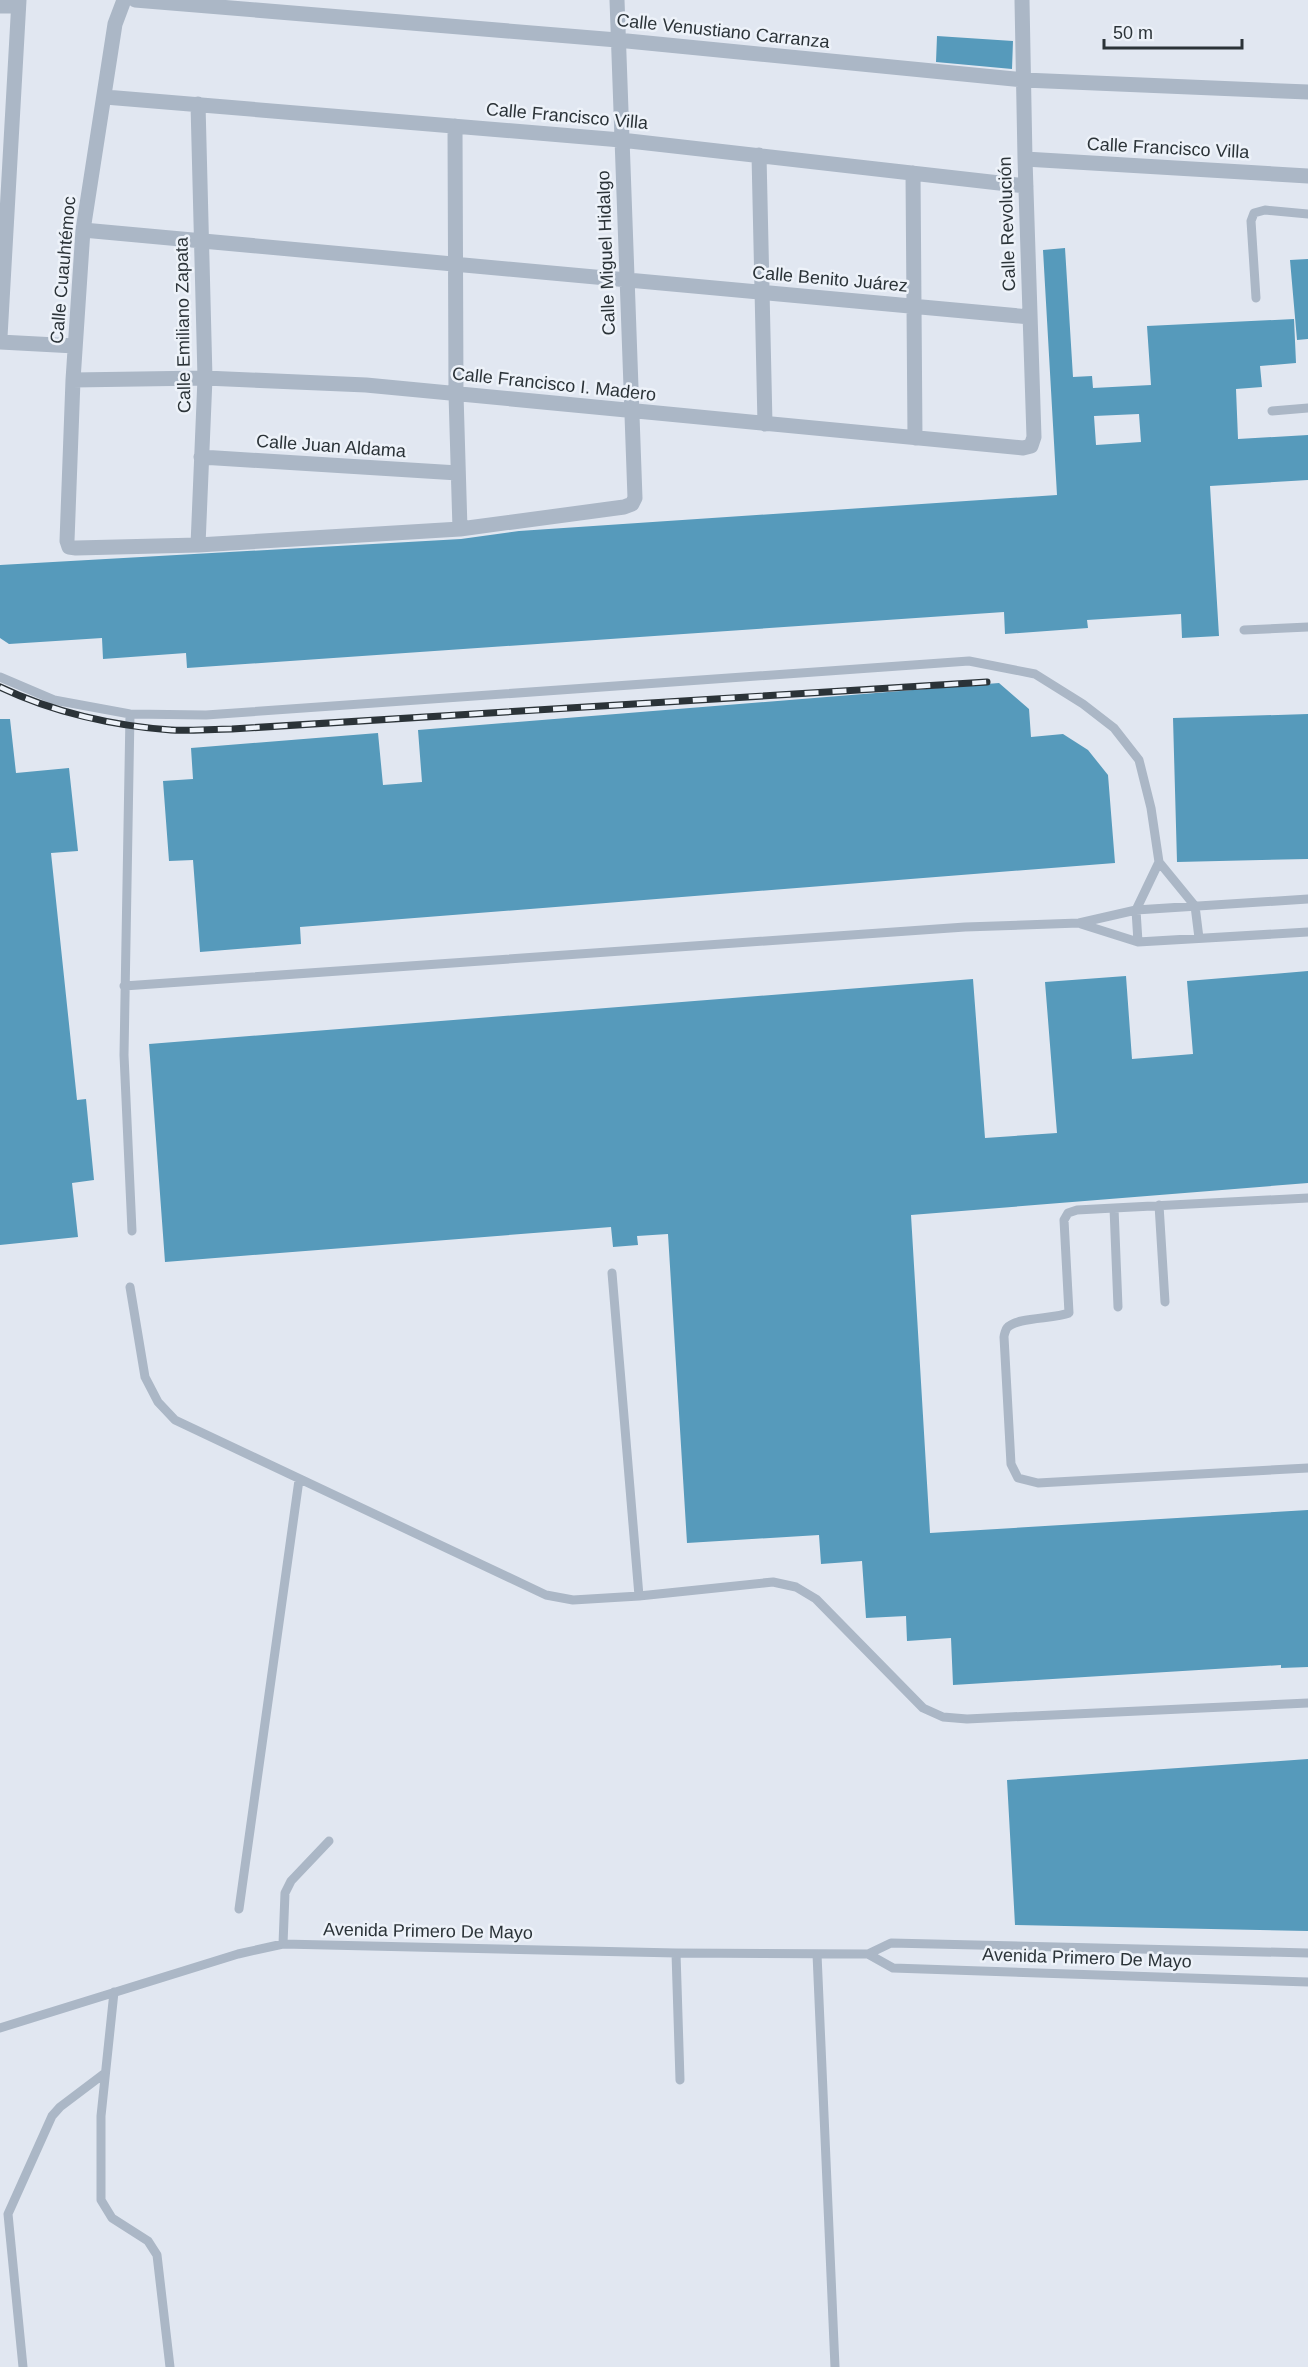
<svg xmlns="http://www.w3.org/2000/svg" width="1308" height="2367" viewBox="0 0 1308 2367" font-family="Arial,sans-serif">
	<rect width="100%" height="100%" fill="#e1e7f1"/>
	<path fill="#569abb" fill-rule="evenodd" d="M 937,36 L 1013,41 L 1012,69 L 936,62 Z
		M 1065,248 L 1073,377 L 1092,376 L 1093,388 L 1151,385 L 1147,326 L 1294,319 L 1296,363 L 1260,366 L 1262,387 L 1236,389 L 1238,439 L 1308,435 L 1308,480 L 1210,486 L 1219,636 L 1182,638 L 1181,614 L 1087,620 L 1088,628 L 1005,634 L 1004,612 L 187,668 L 186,653 L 103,659 L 102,638 L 9,644 L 0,638 L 0,565 L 461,539 L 519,531 L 1057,495 L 1043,250 ZM 1139,414 L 1141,442 L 1096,445 L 1094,416 Z
		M 1308,259 L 1308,339 L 1297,340 L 1290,260 Z
		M 999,683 L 1029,709 L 1031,737 L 1063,734 L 1088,750 L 1108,775 L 1115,863 L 300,927 L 301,944 L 200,952 L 193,860 L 169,861 L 163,781 L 193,779 L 191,748 L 378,733 L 383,785 L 422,782 L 418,730 Z
		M 1308,714 L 1308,859 L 1177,862 L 1173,718 Z
		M 0,719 L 10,719 L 16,773 L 69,768 L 78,851 L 51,853 L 77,1100 L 86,1099 L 94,1180 L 72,1183 L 78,1237 L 0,1245 Z
		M 1308,971 L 1308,1183 L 911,1215 L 930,1533 L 1308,1510 L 1308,1667 L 1281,1668 L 1281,1665 L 953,1685 L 951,1638 L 907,1641 L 906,1616 L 866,1618 L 862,1561 L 821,1564 L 819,1535 L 687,1543 L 668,1234 L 637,1236 L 638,1245 L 613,1247 L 611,1227 L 165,1262 L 149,1044 L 973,979 L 985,1138 L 1057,1133 L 1045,982 L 1126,976 L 1132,1059 L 1193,1054 L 1187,981 Z
		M 1308,1759 L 1308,1931 L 1015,1925 L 1007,1780 Z"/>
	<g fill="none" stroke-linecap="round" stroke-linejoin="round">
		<path stroke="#abb7c6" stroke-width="9" d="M 1256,298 L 1251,221 L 1254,213 L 1265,210 L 1308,214
			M 1272,411 L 1308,408
			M 1244,630 L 1308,627
			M 0,677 L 54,700 L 130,714 L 206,715 L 969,661 L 1035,674 L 1083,704 L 1114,728 L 1139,760 L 1151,808 L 1159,862 L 1195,906 L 1199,938
			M 130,714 L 124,1055 L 132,1231
			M 1081,924 L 1138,942 L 1308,932
			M 1138,942 L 1136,910 L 1159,862
			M 124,986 L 965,927 L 1079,923 L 1136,910 L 1308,899
			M 1159,1205 L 1165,1302
			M 1114,1208 L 1077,1210 L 1068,1213 L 1064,1220 L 1069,1313 C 1054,1319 1016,1317 1007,1328 C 1006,1329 1004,1335 1004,1337 L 1011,1464 L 1018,1478 L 1038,1483 L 1308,1468
			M 612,1273 L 639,1596
			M 130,1287 L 145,1377 L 158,1402 L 175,1420 L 546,1595 L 573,1600 L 639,1596 L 773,1582 L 796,1587 L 816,1599 L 923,1708 L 943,1717 L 967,1719 L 1308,1703
			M 1118,1307 L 1114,1208 L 1308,1198
			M 239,1909 L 299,1480
			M 283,1944 L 285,1893 L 291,1881 L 329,1841
			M 676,1953 L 680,2080
			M 817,1954 L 835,2367
			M 868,1954 L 893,1968 L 1308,1982
			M 114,1992 L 101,2116 L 101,2200 L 112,2218 L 148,2241 L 157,2255 L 170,2367
			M 0,2028 L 238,1954 L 283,1944 L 676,1953 L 868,1954 L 891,1943 L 1308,1953
			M 23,2367 L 8,2214 L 52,2116 L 60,2107 L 105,2073"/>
		<path stroke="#abb7c6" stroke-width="15" d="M 124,0 L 115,24 L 83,230 L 73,380 L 67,541 L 69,547 L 76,548 L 198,545 L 460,529 L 624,507 L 632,504 L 635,498 L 617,0
			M 135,0 L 617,40 L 1024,80 L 1308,92
			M 0,6 L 18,6
			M 105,97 L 621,140 L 1026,186
			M 455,126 L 456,394 L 460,529
			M 759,155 L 765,424
			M 1025,159 L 1308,176
			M 913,173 L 915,438
			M 83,230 L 1030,317
			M 0,337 L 19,0
			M 0,342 L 75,346
			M 73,380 L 205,378 L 366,385 L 1023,448 L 1031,446 L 1034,437 L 1025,159 L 1022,0
			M 201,457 L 458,473
			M 198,545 L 205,378 L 198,104"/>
		<g stroke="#2b3338" stroke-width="7">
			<path id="rail" d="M 0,687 C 52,712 114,726 171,730 C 191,731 212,729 232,729 L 987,682"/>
		</g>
		<use href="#rail" stroke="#edf2f9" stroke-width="4.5" stroke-dasharray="14" stroke-linecap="butt"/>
	</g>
	<g text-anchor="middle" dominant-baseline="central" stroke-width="5" stroke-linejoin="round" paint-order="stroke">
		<g font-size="18" fill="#2b3338" stroke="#edf2f9">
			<text transform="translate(723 31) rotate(6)">Calle Venustiano Carranza</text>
			<text transform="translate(567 116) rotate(5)">Calle Francisco Villa</text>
			<text transform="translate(1168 148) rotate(3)">Calle Francisco Villa</text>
			<text transform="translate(1007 224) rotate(-92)">Calle Revolución</text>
			<text transform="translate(606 253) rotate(-92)">Calle Miguel Hidalgo</text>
			<text transform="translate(63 270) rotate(-85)">Calle Cuauhtémoc</text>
			<text transform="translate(830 279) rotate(5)">Calle Benito Juárez</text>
			<text transform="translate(183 325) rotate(-91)">Calle Emiliano Zapata</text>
			<text transform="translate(554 384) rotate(6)">Calle Francisco I. Madero</text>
			<text transform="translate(331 446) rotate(4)">Calle Juan Aldama</text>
			<text transform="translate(428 1931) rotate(1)">Avenida Primero De Mayo</text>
			<text transform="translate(1087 1958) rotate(2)">Avenida Primero De Mayo</text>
		</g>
	</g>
	<path d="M1104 39v9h138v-9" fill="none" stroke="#2b3338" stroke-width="3"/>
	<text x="1113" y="39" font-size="18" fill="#2b3338" stroke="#edf2f9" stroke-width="4.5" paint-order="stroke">50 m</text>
</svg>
